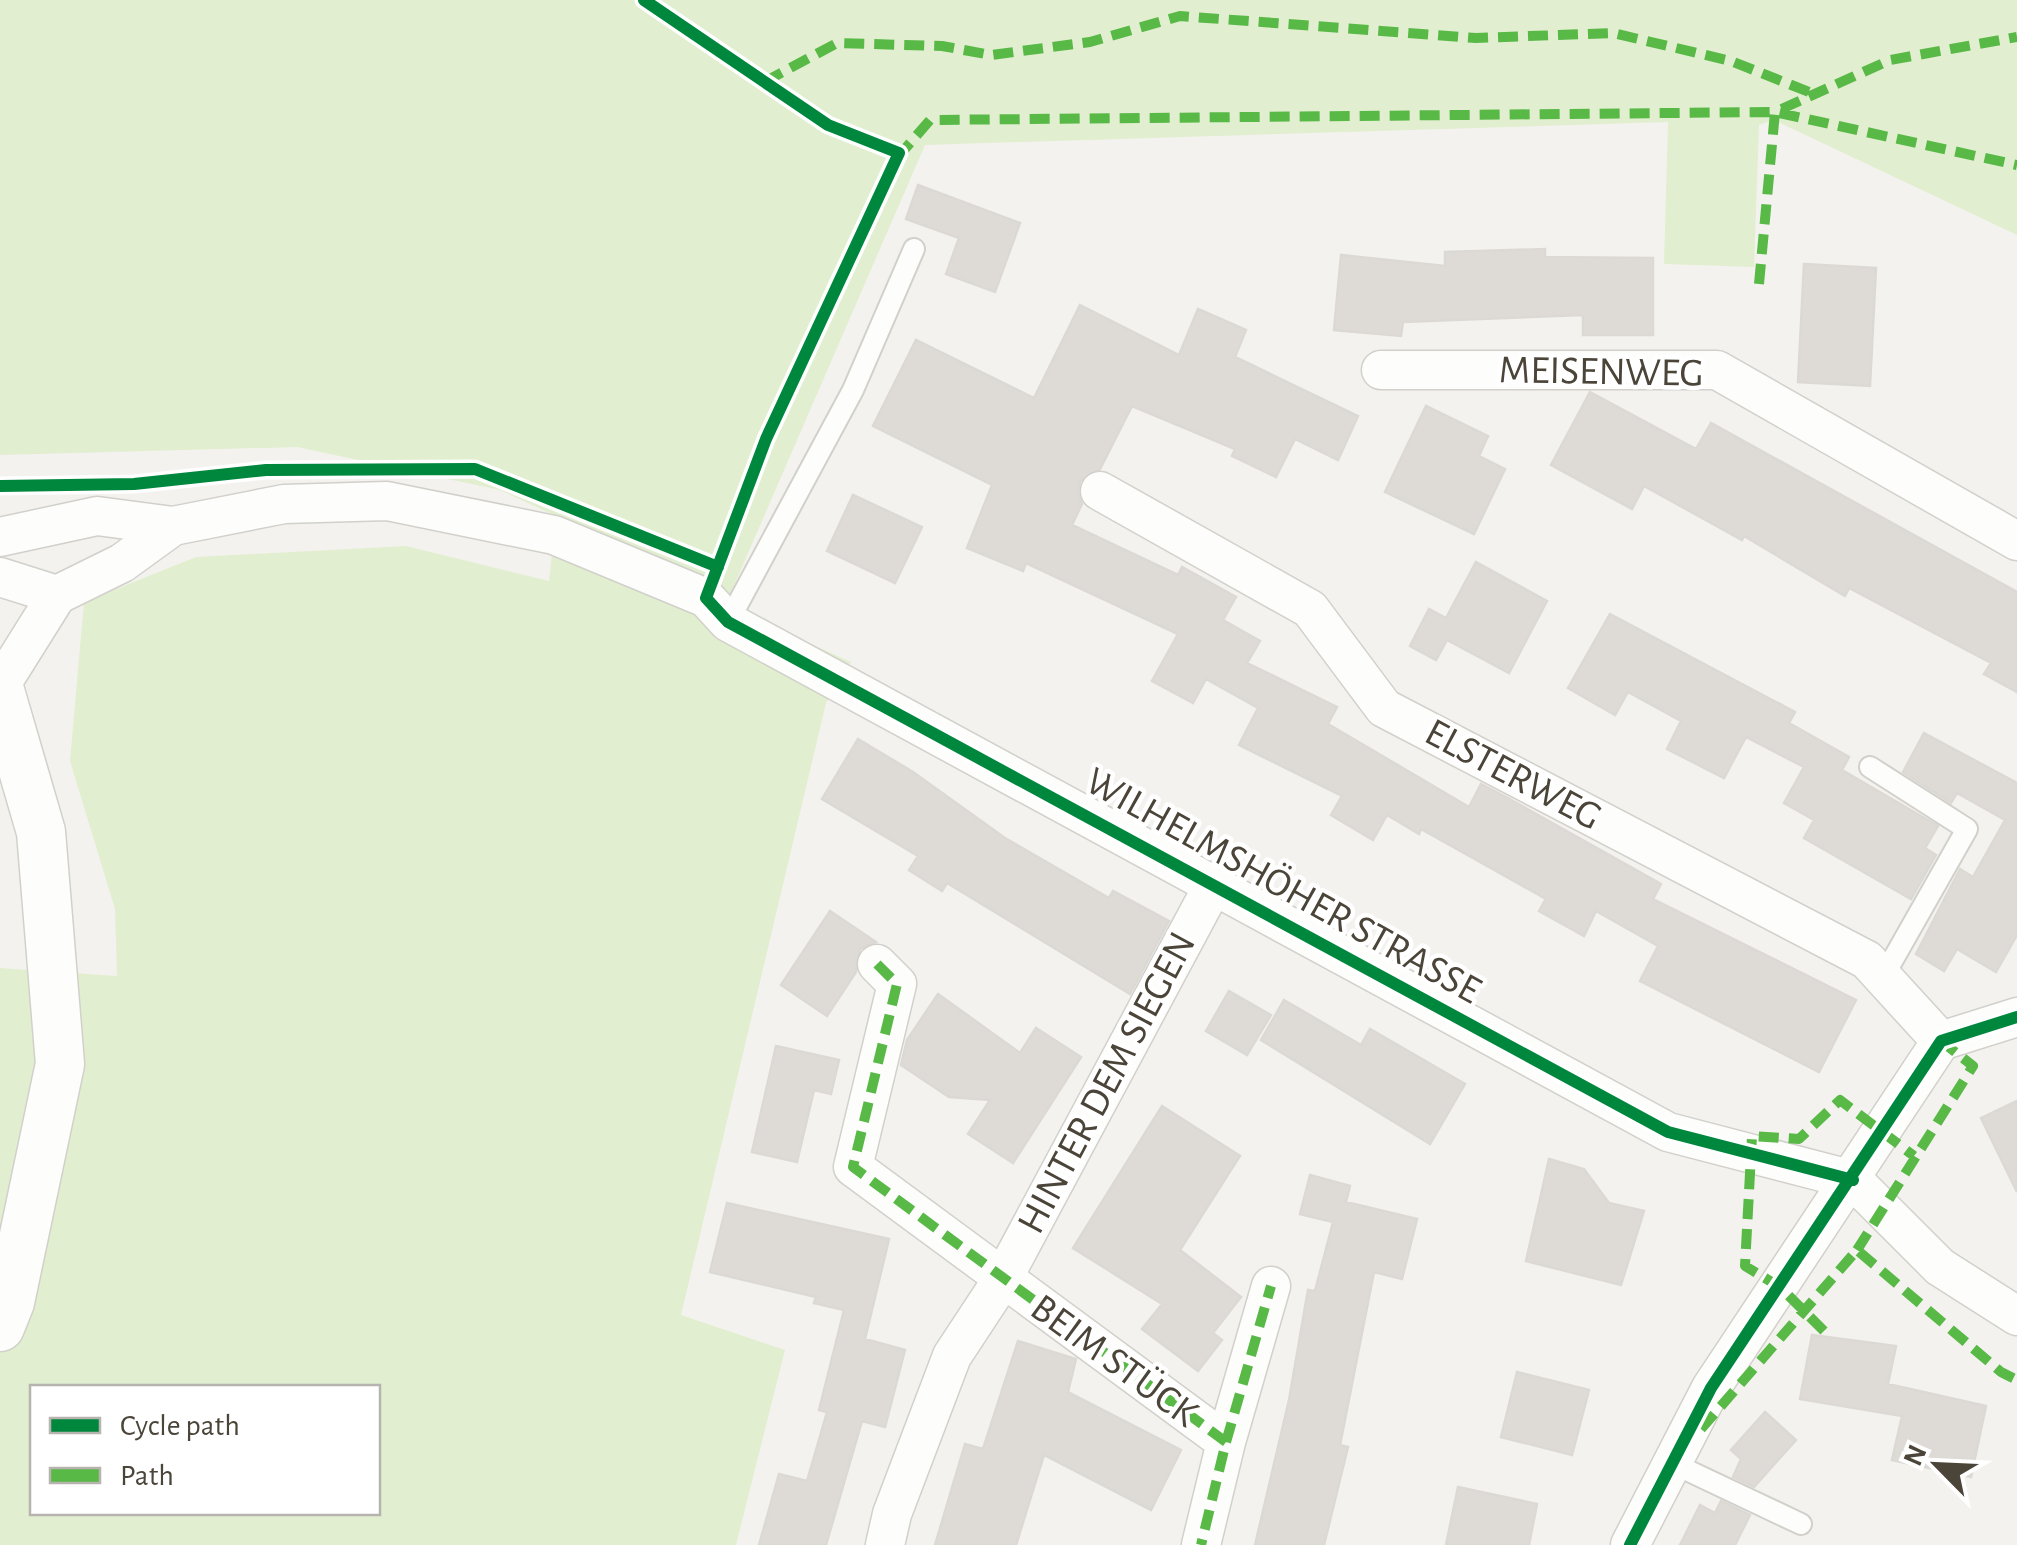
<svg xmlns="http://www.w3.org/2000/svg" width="2017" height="1545" viewBox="0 0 2017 1545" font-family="'Alegreya Sans',sans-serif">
	<rect width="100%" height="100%" fill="#f4f2ee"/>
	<path fill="#e1eecf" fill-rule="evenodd" d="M 0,0 L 2017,0 L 2017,235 L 1774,120 L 1759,125 L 1754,267 L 1664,264 L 1668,122 L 925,145 L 729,597 L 500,490 L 297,447 L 0,455 Z
		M 554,535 L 660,576 L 851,662 L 826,703 L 681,1315 L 785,1350 L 736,1545 L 0,1545 L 0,968 L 117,976 L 115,909 L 70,761 L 84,602 L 196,557 L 406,546 L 549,581 ZM 32,1388 L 378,1388 L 378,1512 L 32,1512 Z"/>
	<path fill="#dedbd6" stroke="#dcd9d4" stroke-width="2.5" d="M 918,185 L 1020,223 L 995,292 L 946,274 L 959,238 L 906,219 Z
		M 1545,249 L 1545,257 L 1653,258 L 1653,335 L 1583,335 L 1583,315 L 1403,322 L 1401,336 L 1334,330 L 1341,255 L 1445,266 L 1445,252 Z
		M 1804,264 L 1876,268 L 1870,386 L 1798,382 Z
		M 1080,305 L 1179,355 L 1198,309 L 1246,330 L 1235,357 L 1358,416 L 1338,460 L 1295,439 L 1276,477 L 1232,456 L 1235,449 L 1132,406 L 1100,469 L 1080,481 L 1078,492 L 1082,504 L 1072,525 L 1178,575 L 1182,567 L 1236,597 L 1223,620 L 1260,641 L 1247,663 L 1337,707 L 1328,724 L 1469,807 L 1481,784 L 1506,797 L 1661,884 L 1653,899 L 1856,1000 L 1819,1072 L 1640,981 L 1658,946 L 1596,911 L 1584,936 L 1539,911 L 1546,899 L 1421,829 L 1419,834 L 1387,815 L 1373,840 L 1331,815 L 1342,796 L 1239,745 L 1258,708 L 1206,679 L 1193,703 L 1152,681 L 1178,634 L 1026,563 L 1023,571 L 967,548 L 992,485 L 873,426 L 916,340 L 1034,398 Z
		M 1590,392 L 1696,449 L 1711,423 L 2017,592 L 2017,692 L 1984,674 L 1991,663 L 1849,588 L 1845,596 L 1744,536 L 1742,540 L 1644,486 L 1632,509 L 1551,465 Z
		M 1426,406 L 1488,436 L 1479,456 L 1505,469 L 1474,534 L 1385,492 Z
		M 853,495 L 922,527 L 895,583 L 827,551 Z
		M 1476,562 L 1547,601 L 1509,673 L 1447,640 L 1436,660 L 1410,646 L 1429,609 L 1446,618 Z
		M 1610,614 L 1795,712 L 1789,723 L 1849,757 L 1842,770 L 1938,826 L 1925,848 L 1936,855 L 1911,899 L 1804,838 L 1814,820 L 1784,803 L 1804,767 L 1746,737 L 1724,778 L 1667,749 L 1681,721 L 1628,692 L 1615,715 L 1568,688 Z
		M 1924,733 L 2017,783 L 2017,935 L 1996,972 L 1957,949 L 1944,971 L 1916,954 L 1960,869 L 1973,877 L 2005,820 L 1957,793 L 1951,803 L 1903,772 Z
		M 858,739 L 913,772 L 1005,838 L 1109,898 L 1113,891 L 1169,921 L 1130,994 L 947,883 L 942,891 L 909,870 L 918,856 L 822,799 Z
		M 830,911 L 876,942 L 860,949 L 856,972 L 827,1016 L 781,985 Z
		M 1229,991 L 1271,1015 L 1247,1055 L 1206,1031 Z
		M 938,994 L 1020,1053 L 1036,1028 L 1081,1057 L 1013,1163 L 968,1134 L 990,1100 L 949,1097 L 901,1065 L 907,1040 Z
		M 1284,1000 L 1361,1045 L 1370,1029 L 1465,1084 L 1430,1144 L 1261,1040 Z
		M 776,1046 L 839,1060 L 831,1094 L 814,1090 L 797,1162 L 752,1152 Z
		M 2017,1101 L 2017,1192 L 1981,1118 Z
		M 1162,1106 L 1240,1156 L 1180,1250 L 1241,1297 L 1213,1333 L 1222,1340 L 1198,1371 L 1142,1329 L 1162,1304 L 1073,1248 Z
		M 1549,1159 L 1584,1169 L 1609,1203 L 1644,1211 L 1621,1285 L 1526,1261 Z
		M 1310,1175 L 1350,1186 L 1346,1202 L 1417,1219 L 1402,1279 L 1374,1272 L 1340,1445 L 1348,1447 L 1324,1545 L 1255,1545 L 1289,1400 L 1308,1290 L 1315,1291 L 1333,1222 L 1300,1214 Z
		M 727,1203 L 889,1239 L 865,1339 L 905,1350 L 885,1427 L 862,1421 L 826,1545 L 759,1545 L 779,1474 L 807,1481 L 827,1412 L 819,1410 L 844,1310 L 814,1303 L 816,1297 L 710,1272 Z
		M 1812,1335 L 1896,1346 L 1888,1384 L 1986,1406 L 1971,1477 L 1892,1460 L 1902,1416 L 1800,1399 Z
		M 1018,1341 L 1076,1359 L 1068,1392 L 1181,1450 L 1151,1510 L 1044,1455 L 1016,1545 L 935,1545 L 965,1444 L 983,1449 Z
		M 1517,1372 L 1589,1390 L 1572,1455 L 1501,1437 Z
		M 1765,1412 L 1796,1440 L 1754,1487 L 1733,1477 L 1741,1459 L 1731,1450 Z
		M 1458,1487 L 1537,1504 L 1529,1545 L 1446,1545 Z
		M 1721,1501 L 1750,1515 L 1735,1545 L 1680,1545 L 1700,1505 L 1715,1513 Z"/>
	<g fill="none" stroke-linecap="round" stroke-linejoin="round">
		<g stroke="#d2d0cb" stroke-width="24">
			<path id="service" d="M 728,622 L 853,390 L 914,249
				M 1870,767 L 1967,829 L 1883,977
				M 1672,1463 L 1801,1524"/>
		</g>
		<g stroke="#d2d0cb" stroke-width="41">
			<path id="minor" d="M 1381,370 L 1717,370 L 2017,541
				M 1100,491 L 1310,609 L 1384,708 L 1867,960 L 1941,1041
				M 0,537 L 97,516 L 173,526 L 284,504 L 387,501 L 554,535 L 706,598 L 728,622 L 1668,1132 L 1853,1180 L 1940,1267 L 2017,1316
				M 0,577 L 57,595 L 122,563 L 173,526
				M 0,686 L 57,595
				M 877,964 L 897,984 L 853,1167 L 1226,1442 L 1201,1545
				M 1226,1442 L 1271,1286
				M 885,1545 L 892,1514 L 952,1356 L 1002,1280 L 1213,886
				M 1630,1545 L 1711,1388 L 1941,1041 L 2017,1017"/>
		</g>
		<g stroke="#d2d0cb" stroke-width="51">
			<path id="tertiary" d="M 0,691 L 41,832 L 60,1064 L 10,1302 L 0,1327"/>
		</g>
		<use href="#service" stroke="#fdfdfc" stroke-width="20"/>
		<use href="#minor" stroke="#fdfdfc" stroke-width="38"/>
		<use href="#tertiary" stroke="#fdfdfc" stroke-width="48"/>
		<path stroke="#58b947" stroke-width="10" stroke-dasharray="20 10" stroke-linecap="butt" d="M 764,82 L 837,43 L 942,46 L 991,55 L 1090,42 L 1180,16 L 1476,38 L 1613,33 L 1731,61 L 1814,94
			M 897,158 L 930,120 L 1775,112 L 2017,165
			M 1759,284 L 1775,112 L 1890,60 L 2017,37
			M 877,964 L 897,984 L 853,1167 L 1226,1442 L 1201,1545
			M 1857,1250 L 1973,1066 L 1941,1041
			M 1824,1331 L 1780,1287 L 1745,1266 L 1752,1136 L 1799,1139 L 1840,1100 L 1914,1156
			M 1701,1429 L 1857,1250 L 2001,1372 L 2017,1380
			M 1226,1442 L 1271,1286"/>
		<g stroke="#fff" stroke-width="19">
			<path id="cycleway" d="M 644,0 L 828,125 L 899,153 L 766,439 L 706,598 L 728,622 L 1668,1132 L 1853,1180
				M 0,486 L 134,484 L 266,470 L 475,469 L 718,567
				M 1630,1545 L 1711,1388 L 1941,1041 L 2017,1017"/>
		</g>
		<use href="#cycleway" stroke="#00873e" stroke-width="12"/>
	</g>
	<g text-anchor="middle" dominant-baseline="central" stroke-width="9" stroke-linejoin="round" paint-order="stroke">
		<g font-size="40" fill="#4b4439" stroke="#fff">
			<text transform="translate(1601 372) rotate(1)">MEISENWEG</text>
			<text transform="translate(1513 775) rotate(28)">ELSTERWEG</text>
			<text transform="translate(1283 886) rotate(29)">WILHELMSHÖHER STRASSE</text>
			<text transform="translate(1107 1083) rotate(-62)">HINTER DEM SIEGEN</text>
			<text transform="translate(1114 1361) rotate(36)">BEIM STÜCK</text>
		</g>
	</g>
	<rect x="30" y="1385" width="350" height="130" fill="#ffffff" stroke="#b7b4b0" stroke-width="2.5"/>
	<rect x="50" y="1418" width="50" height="15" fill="#00873e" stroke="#b7b4b0" stroke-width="2.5"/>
	<text x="120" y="1435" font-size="30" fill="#4b4439">Cycle path</text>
	<rect x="50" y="1468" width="50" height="15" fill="#58b947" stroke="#b7b4b0" stroke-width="2.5"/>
	<text x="120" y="1485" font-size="30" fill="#4b4439">Path</text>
	<g transform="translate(1937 1465) rotate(294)" stroke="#ffffff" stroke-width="8" paint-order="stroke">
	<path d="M0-8L18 38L0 25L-18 38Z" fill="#4b4439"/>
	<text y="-15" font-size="28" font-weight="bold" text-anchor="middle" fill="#4b4439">N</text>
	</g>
</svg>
